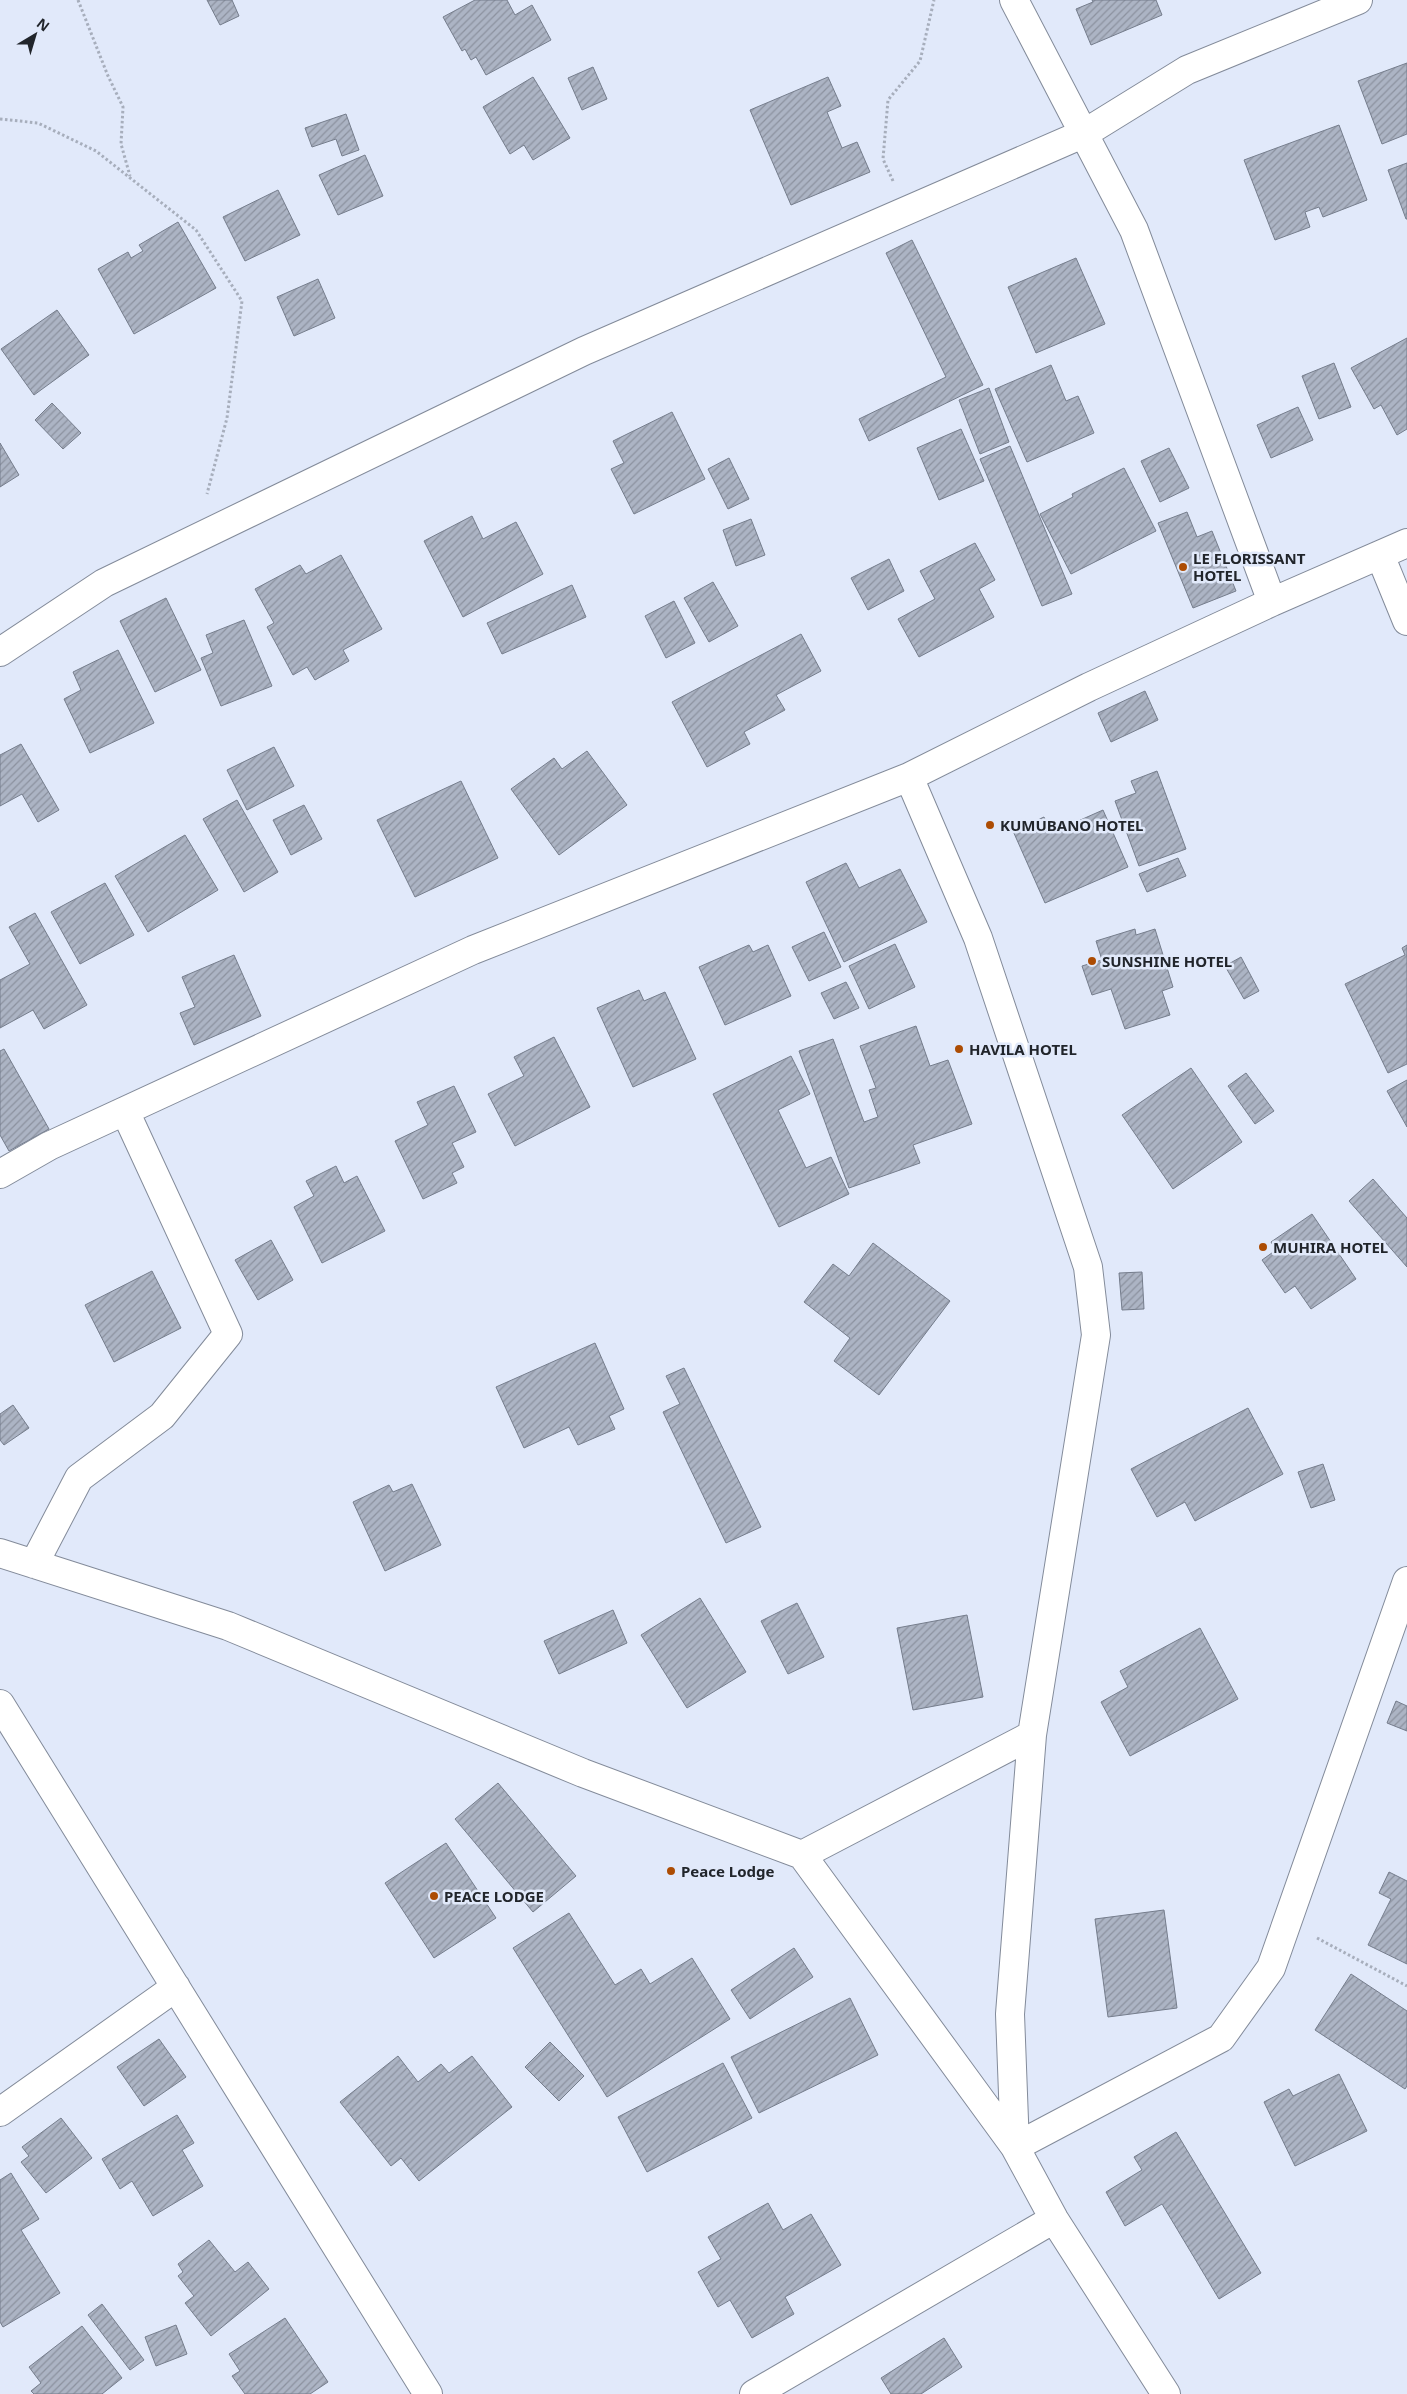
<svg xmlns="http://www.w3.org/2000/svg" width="1407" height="2394" viewBox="0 0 1407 2394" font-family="'Noto Sans',sans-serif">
	<defs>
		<pattern id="building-hatch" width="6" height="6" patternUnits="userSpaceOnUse" patternTransform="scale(1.25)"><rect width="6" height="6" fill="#acb4c4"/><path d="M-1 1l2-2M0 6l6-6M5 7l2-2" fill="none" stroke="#8c929f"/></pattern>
	</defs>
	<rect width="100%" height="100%" fill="#e1e9fa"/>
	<path fill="url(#building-hatch)" stroke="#757d8c" d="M 207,0 L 232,0 L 239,16 L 220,25 Z
		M 475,0 L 507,0 L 515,15 L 532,5 L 551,40 L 486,75 L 476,57 L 471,60 L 465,49 L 462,51 L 443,17 Z
		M 1092,0 L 1156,0 L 1162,15 L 1091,45 L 1076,9 L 1093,2 Z
		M 1407,63 L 1407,134 L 1382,144 L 1358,81 Z
		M 593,67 L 607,99 L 582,110 L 568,78 Z
		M 533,77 L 570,138 L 533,160 L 524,145 L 510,154 L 483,107 Z
		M 828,77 L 841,106 L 827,112 L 842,148 L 857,142 L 870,172 L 791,205 L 750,110 Z
		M 346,114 L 359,150 L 342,156 L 336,139 L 312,147 L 305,128 Z
		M 1339,125 L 1367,200 L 1323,217 L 1319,207 L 1305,212 L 1310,227 L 1275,240 L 1244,160 Z
		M 365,155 L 383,196 L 338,215 L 319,175 Z
		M 1407,163 L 1407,219 L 1406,219 L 1388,170 Z
		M 278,190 L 300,235 L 245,261 L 223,217 Z
		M 178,222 L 216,288 L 134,334 L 98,269 L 128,252 L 131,258 L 143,251 L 139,245 Z
		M 912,240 L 983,385 L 869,441 L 859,419 L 946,377 L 886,253 Z
		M 1076,258 L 1105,324 L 1036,353 L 1008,287 Z
		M 318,279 L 335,318 L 294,336 L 277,297 Z
		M 57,310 L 89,355 L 34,395 L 1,349 Z
		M 1407,338 L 1407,429 L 1397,435 L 1381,405 L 1374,409 L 1351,368 Z
		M 1334,363 L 1351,407 L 1319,419 L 1302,376 Z
		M 1051,365 L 1066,401 L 1078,396 L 1094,433 L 1027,462 L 995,389 Z
		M 989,388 L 1009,442 L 980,454 L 959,400 Z
		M 52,403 L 81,433 L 63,449 L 35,420 Z
		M 1298,407 L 1313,440 L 1271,458 L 1257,425 Z
		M 672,412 L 705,479 L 634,514 L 611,469 L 624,463 L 613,441 Z
		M 961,429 L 984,481 L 939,500 L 917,448 Z
		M 0,443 L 19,475 L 0,487 Z
		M 1010,446 L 1072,594 L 1042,606 L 980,459 Z
		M 1169,448 L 1189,488 L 1160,502 L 1141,461 Z
		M 729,458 L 749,499 L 728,509 L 708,469 Z
		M 1124,468 L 1156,531 L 1071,574 L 1040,514 L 1073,497 L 1072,494 Z
		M 1187,512 L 1197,537 L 1212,531 L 1236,591 L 1193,608 L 1158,523 Z
		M 472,516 L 483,539 L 516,522 L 543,574 L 463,617 L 424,541 Z
		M 751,519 L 765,555 L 736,566 L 723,530 Z
		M 975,543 L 995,580 L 979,589 L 994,617 L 919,657 L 898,619 L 935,599 L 920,571 Z
		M 341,555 L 382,629 L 343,650 L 349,661 L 315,680 L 307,667 L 293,675 L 267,627 L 274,623 L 255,589 L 300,565 L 306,574 Z
		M 889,559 L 904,591 L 868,610 L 851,578 Z
		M 713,582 L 738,626 L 709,642 L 684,598 Z
		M 572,585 L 586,617 L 502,654 L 487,623 Z
		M 166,598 L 201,670 L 155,692 L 120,621 Z
		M 674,601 L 695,643 L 666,658 L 645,616 Z
		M 244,620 L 272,686 L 221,706 L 201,658 L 213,653 L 206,635 Z
		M 801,634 L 821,671 L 776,695 L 785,710 L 744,732 L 750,744 L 707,767 L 672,702 Z
		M 118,650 L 154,723 L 90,753 L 64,699 L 81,690 L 73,672 Z
		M 1145,691 L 1158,720 L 1111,742 L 1098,713 Z
		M 21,744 L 59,810 L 38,822 L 22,794 L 0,806 L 0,755 Z
		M 274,747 L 294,786 L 247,810 L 227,770 Z
		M 587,751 L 627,805 L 559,855 L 511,789 L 554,758 L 562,769 Z
		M 1157,771 L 1186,849 L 1139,866 L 1115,801 L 1136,793 L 1131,781 Z
		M 461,781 L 498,858 L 415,897 L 377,820 Z
		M 237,800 L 278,872 L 244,892 L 203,819 Z
		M 304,805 L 322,839 L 291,855 L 273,820 Z
		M 1103,810 L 1128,867 L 1045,903 L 1013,831 L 1044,817 L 1051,833 Z
		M 185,835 L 218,890 L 148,932 L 115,876 Z
		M 1178,858 L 1186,876 L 1147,892 L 1139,874 Z
		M 846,863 L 859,888 L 900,869 L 927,922 L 844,962 L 806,882 Z
		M 105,883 L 134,935 L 80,964 L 51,912 Z
		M 35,913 L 87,1005 L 44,1029 L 33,1010 L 0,1028 L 0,980 L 30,964 L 9,927 Z
		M 1135,929 L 1136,935 L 1155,929 L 1173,987 L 1162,991 L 1170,1015 L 1125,1029 L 1111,989 L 1092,995 L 1082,966 L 1102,960 L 1096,941 Z
		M 824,932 L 841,967 L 809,981 L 792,947 Z
		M 895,944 L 915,987 L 869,1009 L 849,966 Z
		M 749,945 L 753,952 L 768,945 L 791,996 L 725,1025 L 699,967 Z
		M 1407,945 L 1407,1064 L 1388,1073 L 1345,984 L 1405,955 L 1402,948 Z
		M 234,955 L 261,1016 L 194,1045 L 180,1013 L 195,1007 L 182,977 Z
		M 1241,957 L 1259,991 L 1244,999 L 1225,966 Z
		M 846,982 L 859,1008 L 834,1019 L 821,993 Z
		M 639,990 L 644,1001 L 665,992 L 696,1059 L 633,1087 L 597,1008 Z
		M 916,1026 L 930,1066 L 948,1060 L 972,1124 L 913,1145 L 920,1163 L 849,1188 L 799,1051 L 833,1039 L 864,1122 L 878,1117 L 869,1090 L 876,1088 L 860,1046 Z
		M 554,1037 L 590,1107 L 515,1146 L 488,1094 L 524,1076 L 514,1057 Z
		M 4,1049 L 49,1129 L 9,1151 L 0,1135 L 0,1051 Z
		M 791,1056 L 810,1094 L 778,1110 L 806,1168 L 831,1157 L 849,1194 L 779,1227 L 713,1094 Z
		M 1191,1068 L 1242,1142 L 1173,1189 L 1122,1115 Z
		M 1246,1073 L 1274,1111 L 1255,1124 L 1228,1086 Z
		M 1407,1080 L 1407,1127 L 1387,1091 Z
		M 454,1086 L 476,1132 L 452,1143 L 464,1167 L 452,1173 L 457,1183 L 423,1199 L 395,1141 L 428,1125 L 417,1102 Z
		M 336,1166 L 344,1183 L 357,1176 L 385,1231 L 322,1263 L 294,1207 L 314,1196 L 306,1181 Z
		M 1373,1179 L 1407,1218 L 1407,1267 L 1349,1201 Z
		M 1312,1214 L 1356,1279 L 1311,1309 L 1295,1286 L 1285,1293 L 1262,1260 L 1276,1250 L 1271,1242 Z
		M 271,1240 L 293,1280 L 258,1300 L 235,1260 Z
		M 873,1243 L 950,1301 L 879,1395 L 834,1361 L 850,1338 L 804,1302 L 833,1264 L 849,1276 Z
		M 152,1271 L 181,1328 L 114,1362 L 85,1305 Z
		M 1142,1272 L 1144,1309 L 1122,1310 L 1119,1273 Z
		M 595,1343 L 624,1409 L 609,1416 L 615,1429 L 578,1445 L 569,1427 L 524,1448 L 496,1387 Z
		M 684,1368 L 761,1527 L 726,1543 L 663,1412 L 680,1404 L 666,1376 Z
		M 13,1405 L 29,1428 L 4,1445 L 0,1440 L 0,1414 Z
		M 1248,1408 L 1283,1474 L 1195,1521 L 1185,1502 L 1157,1517 L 1131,1469 Z
		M 1323,1464 L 1335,1500 L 1311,1508 L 1298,1472 Z
		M 412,1484 L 441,1545 L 385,1571 L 353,1502 L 389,1485 L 393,1492 Z
		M 700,1598 L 746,1672 L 687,1708 L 641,1635 Z
		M 797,1603 L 824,1657 L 788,1674 L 761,1621 Z
		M 613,1610 L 627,1643 L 559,1674 L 544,1641 Z
		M 967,1615 L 983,1697 L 913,1710 L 897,1628 Z
		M 1200,1628 L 1238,1699 L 1130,1756 L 1101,1702 L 1128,1687 L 1120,1671 Z
		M 1396,1701 L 1407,1706 L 1407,1731 L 1387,1723 Z
		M 498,1783 L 576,1876 L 533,1912 L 455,1819 Z
		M 446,1843 L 496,1918 L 434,1958 L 385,1883 Z
		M 1389,1872 L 1407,1881 L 1407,1964 L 1368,1945 L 1391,1899 L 1379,1893 Z
		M 1164,1910 L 1177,2008 L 1108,2017 L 1095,1919 Z
		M 569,1913 L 615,1985 L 641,1969 L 650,1984 L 692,1958 L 730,2019 L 607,2097 L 513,1948 Z
		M 794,1948 L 813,1977 L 750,2019 L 731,1990 Z
		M 1351,1974 L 1407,2011 L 1407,2086 L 1405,2089 L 1315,2030 Z
		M 850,1998 L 878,2055 L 759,2113 L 731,2057 Z
		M 159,2039 L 186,2077 L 144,2106 L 117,2067 Z
		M 550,2042 L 584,2076 L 559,2101 L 525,2067 Z
		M 398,2056 L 418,2082 L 441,2064 L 449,2073 L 472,2056 L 512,2107 L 419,2181 L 401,2158 L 391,2166 L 340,2102 Z
		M 723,2063 L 752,2118 L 647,2172 L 618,2117 Z
		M 1339,2074 L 1367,2131 L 1295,2166 L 1264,2102 L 1289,2089 L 1293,2096 Z
		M 177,2115 L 194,2143 L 182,2150 L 203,2186 L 153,2216 L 132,2181 L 120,2189 L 102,2159 Z
		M 61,2118 L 92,2158 L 46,2193 L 21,2162 L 29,2156 L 22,2147 Z
		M 1176,2132 L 1261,2273 L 1219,2299 L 1162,2204 L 1125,2226 L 1106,2192 L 1142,2170 L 1134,2157 Z
		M 11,2173 L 39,2219 L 21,2230 L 60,2293 L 3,2327 L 0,2322 L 0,2180 Z
		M 768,2203 L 783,2230 L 811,2214 L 841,2265 L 785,2297 L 794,2314 L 752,2338 L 730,2300 L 718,2307 L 698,2272 L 721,2259 L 708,2237 Z
		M 209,2240 L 235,2272 L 248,2262 L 269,2289 L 211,2336 L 185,2303 L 194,2296 L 178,2276 L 183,2272 L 178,2264 Z
		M 102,2304 L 144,2360 L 130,2370 L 88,2315 Z
		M 285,2318 L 328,2382 L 310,2394 L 245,2394 L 232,2376 L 240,2371 L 229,2354 Z
		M 176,2325 L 187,2354 L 156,2366 L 145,2337 Z
		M 82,2326 L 122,2378 L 102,2394 L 34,2394 L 31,2391 L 41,2383 L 29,2367 Z
		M 944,2338 L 962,2367 L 921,2394 L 891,2394 L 881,2378 Z"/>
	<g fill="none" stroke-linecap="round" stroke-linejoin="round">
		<g stroke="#838b9a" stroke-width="30">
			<path id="street" d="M 1014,0 L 1134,230 L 1272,602
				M 1380,555 L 1407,621
				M 0,652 L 104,583 L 584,351 L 1085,133 L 1187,70 L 1358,0
				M 909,777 L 978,938 L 1088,1267 L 1096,1335 L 1032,1735 L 1010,2014 L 1015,2147 L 1054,2219 L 1166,2394
				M 0,1174 L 49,1146 L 473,950 L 909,777 L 1089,687 L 1272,602 L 1407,543
				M 0,1553 L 228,1626 L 583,1773 L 802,1855 L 1032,1735
				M 34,1564 L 79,1478 L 162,1416 L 228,1334 L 125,1111
				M 0,1704 L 428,2394
				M 802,1855 L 1015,2147 L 1221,2038 L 1271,1968 L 1407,1581
				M 0,2112 L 176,1987
				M 754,2394 L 1054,2219"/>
		</g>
		<path stroke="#a7aebc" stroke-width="3" stroke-dasharray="2.5 2.5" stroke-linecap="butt" d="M 78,0 L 108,76 L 123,107 L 121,144 L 130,176
			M 0,119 L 38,123 L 96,151 L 196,230 L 242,301 L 227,418 L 207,494
			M 893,181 L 883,159 L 888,100 L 920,61 L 934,0
			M 1317,1938 L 1407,1986"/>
		<use href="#street" stroke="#fff" stroke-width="28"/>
	</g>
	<g fill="#ac4c03" stroke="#e1e9fa" stroke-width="2">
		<circle cx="1183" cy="567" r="5"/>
		<circle cx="990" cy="825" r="5"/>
		<circle cx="1092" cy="961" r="5"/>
		<circle cx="959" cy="1049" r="5"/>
		<circle cx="1263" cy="1247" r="5"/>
		<circle cx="671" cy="1871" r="5"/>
		<circle cx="434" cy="1896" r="5"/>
	</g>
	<g text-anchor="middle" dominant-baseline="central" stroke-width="5" stroke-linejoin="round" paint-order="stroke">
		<g font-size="15" font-weight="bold" fill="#21252b" stroke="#e1e9fa" text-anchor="start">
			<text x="1193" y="558">LE FLORISSANT<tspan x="1193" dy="17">HOTEL</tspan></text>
			<text x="1000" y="825">KUMUBANO HOTEL</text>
			<text x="1102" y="961">SUNSHINE HOTEL</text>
			<text x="969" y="1049">HAVILA HOTEL</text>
			<text x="1273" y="1247">MUHIRA HOTEL</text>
			<text x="681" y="1871">Peace Lodge</text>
			<text x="444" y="1896">PEACE LODGE</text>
		</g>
	</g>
	<g transform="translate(35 35) rotate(38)" stroke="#e1e9fa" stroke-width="4" paint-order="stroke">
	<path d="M0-4L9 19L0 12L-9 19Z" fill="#21252b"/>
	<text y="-8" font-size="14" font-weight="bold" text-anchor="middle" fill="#21252b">N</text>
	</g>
</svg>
